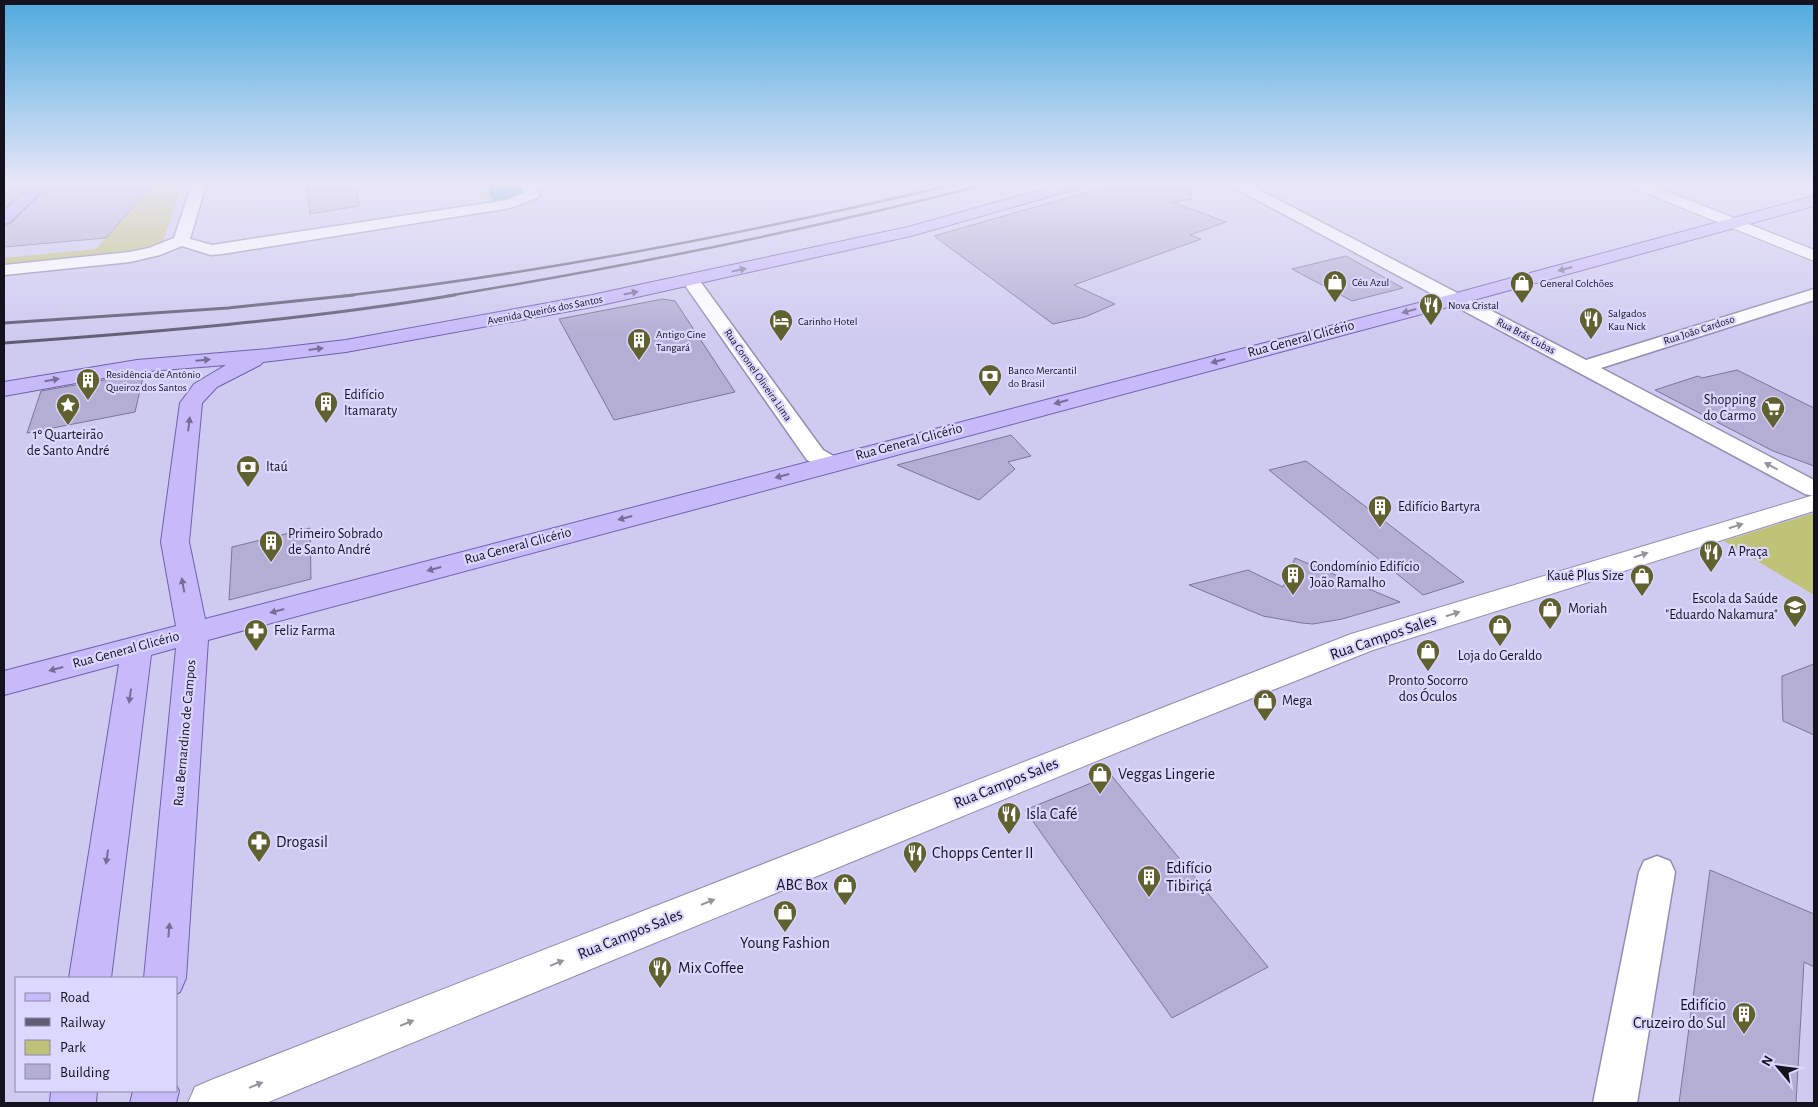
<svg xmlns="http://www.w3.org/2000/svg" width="1818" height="1107" viewBox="0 0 1818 1107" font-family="'Alegreya Sans',sans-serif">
	<rect width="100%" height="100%" fill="#cfcaf0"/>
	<path fill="#bec377" d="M 153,184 L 182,184 L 163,241 L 151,247 L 133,251 L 4,264 L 4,258 L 96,249 Z
		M 476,184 L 513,184 L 516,190 L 501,197 L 483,200 Z
		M 1814,513 L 1814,595 L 1724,541 Z"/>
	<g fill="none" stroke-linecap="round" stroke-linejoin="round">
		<path fill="#069ace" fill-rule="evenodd" d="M 489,184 L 521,184 L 522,195 L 518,202 L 506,205 L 494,202 L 490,195 Z"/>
	</g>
	<path fill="#b4aed4" stroke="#7b7699" d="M 4,184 L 30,184 L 4,209 Z
		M 51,184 L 153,184 L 106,238 L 4,247 L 4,226 L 11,223 Z
		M 307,184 L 355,184 L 359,206 L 310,214 Z
		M 1115,184 L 1191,184 L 1192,199 L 1173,202 L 1226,222 L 1190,235 L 1201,239 L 1074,285 L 1115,304 L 1085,317 L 1053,324 L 934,236 Z
		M 1346,256 L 1403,288 L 1352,301 L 1292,269 Z
		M 663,299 L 675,301 L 735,392 L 614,420 L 559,319 Z
		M 1737,370 L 1814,408 L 1814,466 L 1773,451 L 1655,390 L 1698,376 L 1702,378 Z
		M 144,373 L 135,412 L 27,433 L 41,391 Z
		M 1011,435 L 1031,456 L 1008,462 L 1015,469 L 979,500 L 897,465 Z
		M 1306,461 L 1464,582 L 1423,595 L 1269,470 Z
		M 310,528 L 311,579 L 229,600 L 232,547 Z
		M 1295,558 L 1400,602 L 1342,619 L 1313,624 L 1302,623 L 1263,616 L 1189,585 L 1248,570 L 1283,587 Z
		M 1814,664 L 1814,735 L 1783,721 L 1782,697 L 1782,676 Z
		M 1111,775 L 1268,967 L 1172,1018 L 1025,810 Z
		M 1710,870 L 1814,914 L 1814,967 L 1804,962 L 1796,1103 L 1679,1103 Z"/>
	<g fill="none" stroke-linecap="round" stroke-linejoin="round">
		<g stroke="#928db1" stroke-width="3">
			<path id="minor" d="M 192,184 L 206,184 L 190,239 L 212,245 L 507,200 L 524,193 L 518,184 L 532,184 L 539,195 L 537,198 L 510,208 L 222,254 L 211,255 L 182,246 L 160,255 L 130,262 L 4,275 L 4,265 L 130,252 L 149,248 L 174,238 Z
				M 1231,184 L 1248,184 L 1586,360 L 1814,289 L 1814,300 L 1601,368 L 1814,480 L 1814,496 L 1805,494 L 1233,187 Z
				M 691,276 L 697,277 L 823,450 L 837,458 L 841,463 L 837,468 C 825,471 818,466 807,460 L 682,281 L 685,277 Z
				M 1657,856 L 1670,861 L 1675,872 L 1637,1103 L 1593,1103 L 1639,872 L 1644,861 Z"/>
		</g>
		<g stroke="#928db1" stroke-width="2">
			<path id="tertiary" d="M 1814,495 L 1814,511 L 1373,650 L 1155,737 L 266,1103 L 188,1103 L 195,1087 L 211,1080 L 1351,634 Z"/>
		</g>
		<g stroke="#928db1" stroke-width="2">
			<path id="secondary" d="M 1629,184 L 1649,184 L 1814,250 L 1814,261 L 1631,187 Z"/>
		</g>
		<g stroke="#7061ab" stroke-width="2">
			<path id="primary" d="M 1062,184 L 1085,184 L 1083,187 L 911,236 L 592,307 L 346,352 L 263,362 L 260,365 L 217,387 L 202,403 L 189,542 L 205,619 L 1449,295 L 1814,196 L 1814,206 L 1463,303 L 208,640 L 186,978 L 180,992 L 176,994 L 176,978 L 144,978 L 176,648 L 151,655 L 111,978 L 69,978 L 119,664 L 4,695 L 4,671 L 176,626 L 161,542 L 180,403 L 194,384 L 226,365 L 137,372 L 4,396 L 4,382 L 137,360 L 268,349 L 346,340 L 592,295 L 908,227 Z
				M 176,1085 L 179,1091 L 176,1103 L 130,1103 L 133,1091 L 176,1091 Z
				M 51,1091 L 97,1091 L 96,1103 L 50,1103 Z"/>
		</g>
		<g stroke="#7061ab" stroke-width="2">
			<path id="trunk" d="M 33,184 L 49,184 L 10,222 L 4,224 L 4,211 Z"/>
		</g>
		<use href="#minor" fill="#fff" fill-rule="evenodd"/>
		<use href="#tertiary" fill="#fff" fill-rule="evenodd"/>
		<use href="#secondary" fill="#fff" fill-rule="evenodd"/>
		<use href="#primary" fill="#c7bafa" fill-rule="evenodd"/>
		<use href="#trunk" fill="#b4a3f8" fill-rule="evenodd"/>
		<path stroke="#605d74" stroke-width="2.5" d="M 343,296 C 550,272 754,232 956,184
			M 447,296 C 629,266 809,230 987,184"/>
		<path stroke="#605d74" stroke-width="3" d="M 4,323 L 228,308 L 354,295
			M 4,343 C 155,332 305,320 455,295"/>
	</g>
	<defs><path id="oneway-solid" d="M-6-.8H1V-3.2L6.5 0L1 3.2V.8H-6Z" transform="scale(1.25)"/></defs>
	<g fill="#766e97">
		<use href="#oneway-solid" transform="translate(1565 269) rotate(165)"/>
		<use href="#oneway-solid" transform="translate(739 270) rotate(-12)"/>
		<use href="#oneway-solid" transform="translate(631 293) rotate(-12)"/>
		<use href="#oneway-solid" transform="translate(1409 311) rotate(165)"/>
		<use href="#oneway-solid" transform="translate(316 349) rotate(-7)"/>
		<use href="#oneway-solid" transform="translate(203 360) rotate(-5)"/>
		<use href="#oneway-solid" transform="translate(1218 361) rotate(165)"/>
		<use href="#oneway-solid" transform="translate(52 380) rotate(-10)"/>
		<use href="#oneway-solid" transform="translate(1061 402) rotate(165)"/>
		<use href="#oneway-solid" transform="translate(189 424) rotate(-83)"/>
		<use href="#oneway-solid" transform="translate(782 476) rotate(165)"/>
		<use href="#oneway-solid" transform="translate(625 518) rotate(165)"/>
		<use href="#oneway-solid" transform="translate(434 569) rotate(165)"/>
		<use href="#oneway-solid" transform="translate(183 585) rotate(-100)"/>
		<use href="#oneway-solid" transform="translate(277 611) rotate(165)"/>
		<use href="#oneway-solid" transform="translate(56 669) rotate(165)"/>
		<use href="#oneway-solid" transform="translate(130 696) rotate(98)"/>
		<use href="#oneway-solid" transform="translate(107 857) rotate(98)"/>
		<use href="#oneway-solid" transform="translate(169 930) rotate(-85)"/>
	</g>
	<g fill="#95949a">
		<use href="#oneway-solid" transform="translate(1771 466) rotate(-152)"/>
		<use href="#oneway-solid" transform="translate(1736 526) rotate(-17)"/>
		<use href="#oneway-solid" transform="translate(1641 555) rotate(-17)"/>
		<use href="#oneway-solid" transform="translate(1453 614) rotate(-17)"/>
		<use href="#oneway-solid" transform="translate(708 902) rotate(-22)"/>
		<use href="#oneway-solid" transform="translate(557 963) rotate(-22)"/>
		<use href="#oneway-solid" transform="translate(407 1023) rotate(-22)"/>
		<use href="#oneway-solid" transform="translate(256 1085) rotate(-22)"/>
	</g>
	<linearGradient id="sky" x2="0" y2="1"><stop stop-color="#4daade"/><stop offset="0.54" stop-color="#e9e7f8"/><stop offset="1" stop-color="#e9e7f8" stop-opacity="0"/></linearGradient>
	<rect width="1818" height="339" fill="url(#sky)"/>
	<defs>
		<g id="shop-pin" transform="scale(1.25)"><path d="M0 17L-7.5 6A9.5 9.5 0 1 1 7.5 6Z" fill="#5f622f" stroke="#dcd7fe"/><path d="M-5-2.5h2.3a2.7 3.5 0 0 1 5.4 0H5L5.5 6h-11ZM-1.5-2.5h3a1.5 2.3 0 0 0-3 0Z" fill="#fff"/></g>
		<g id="restaurant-pin" transform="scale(1.25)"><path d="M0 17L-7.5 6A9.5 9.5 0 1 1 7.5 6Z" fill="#5f622f" stroke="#dcd7fe"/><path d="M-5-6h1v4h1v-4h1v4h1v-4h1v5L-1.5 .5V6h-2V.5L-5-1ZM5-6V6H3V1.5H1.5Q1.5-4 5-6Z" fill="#fff"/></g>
		<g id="hotel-pin" transform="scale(1.25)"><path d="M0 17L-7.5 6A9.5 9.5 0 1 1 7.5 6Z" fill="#5f622f" stroke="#dcd7fe"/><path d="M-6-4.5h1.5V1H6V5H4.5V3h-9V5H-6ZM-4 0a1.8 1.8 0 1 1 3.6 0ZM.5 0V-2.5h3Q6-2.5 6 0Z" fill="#fff"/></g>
		<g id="building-pin" transform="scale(1.25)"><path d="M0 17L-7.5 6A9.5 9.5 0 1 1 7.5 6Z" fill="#5f622f" stroke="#dcd7fe"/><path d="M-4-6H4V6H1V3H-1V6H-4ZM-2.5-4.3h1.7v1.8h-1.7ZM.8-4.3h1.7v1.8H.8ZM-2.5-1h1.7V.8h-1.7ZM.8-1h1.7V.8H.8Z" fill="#fff"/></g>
		<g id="bank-pin" transform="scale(1.25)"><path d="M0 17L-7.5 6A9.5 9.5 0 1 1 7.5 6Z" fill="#5f622f" stroke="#dcd7fe"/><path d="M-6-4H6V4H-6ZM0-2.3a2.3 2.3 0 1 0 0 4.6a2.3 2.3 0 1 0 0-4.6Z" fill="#fff"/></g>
		<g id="sight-pin" transform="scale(1.25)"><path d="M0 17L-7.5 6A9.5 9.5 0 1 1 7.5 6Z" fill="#5f622f" stroke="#dcd7fe"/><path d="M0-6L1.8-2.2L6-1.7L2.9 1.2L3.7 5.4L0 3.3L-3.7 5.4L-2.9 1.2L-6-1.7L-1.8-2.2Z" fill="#fff"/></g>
		<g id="supermarket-pin" transform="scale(1.25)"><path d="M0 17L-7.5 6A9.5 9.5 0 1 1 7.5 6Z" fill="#5f622f" stroke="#dcd7fe"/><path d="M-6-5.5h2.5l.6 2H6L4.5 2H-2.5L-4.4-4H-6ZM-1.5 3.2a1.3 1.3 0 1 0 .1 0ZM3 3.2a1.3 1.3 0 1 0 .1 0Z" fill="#fff"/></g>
		<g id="university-pin" transform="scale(1.25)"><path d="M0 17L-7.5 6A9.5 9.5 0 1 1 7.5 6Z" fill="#5f622f" stroke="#dcd7fe"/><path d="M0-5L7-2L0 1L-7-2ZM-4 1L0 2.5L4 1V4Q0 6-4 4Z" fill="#fff"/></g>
		<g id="pharmacy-pin" transform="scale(1.25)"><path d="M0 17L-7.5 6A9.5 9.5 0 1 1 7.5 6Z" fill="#5f622f" stroke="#dcd7fe"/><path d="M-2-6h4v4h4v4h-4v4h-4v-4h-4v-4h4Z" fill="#fff"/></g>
	</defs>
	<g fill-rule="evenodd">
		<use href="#shop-pin" x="1335" y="282"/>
		<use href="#shop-pin" x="1522" y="283"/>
		<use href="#restaurant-pin" x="1431" y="305"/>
		<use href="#restaurant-pin" x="1591" y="319"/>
		<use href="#hotel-pin" x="781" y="321"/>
		<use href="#building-pin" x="639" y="340"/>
		<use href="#bank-pin" x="990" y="376"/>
		<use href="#building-pin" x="88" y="380"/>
		<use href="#building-pin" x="326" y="403"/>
		<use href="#sight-pin" x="68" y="405"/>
		<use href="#supermarket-pin" x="1773" y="408"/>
		<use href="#bank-pin" x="248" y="467"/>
		<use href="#building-pin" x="1380" y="507"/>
		<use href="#building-pin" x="271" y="542"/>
		<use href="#restaurant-pin" x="1711" y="552"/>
		<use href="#building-pin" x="1293" y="575"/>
		<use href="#shop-pin" x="1642" y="576"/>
		<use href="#university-pin" x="1795" y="607"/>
		<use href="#shop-pin" x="1550" y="609"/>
		<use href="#shop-pin" x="1500" y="626"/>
		<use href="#pharmacy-pin" x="256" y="631"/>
		<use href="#shop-pin" x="1428" y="651"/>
		<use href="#shop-pin" x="1265" y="701"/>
		<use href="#shop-pin" x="1100" y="774"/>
		<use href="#restaurant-pin" x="1009" y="814"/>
		<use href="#pharmacy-pin" x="259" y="842"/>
		<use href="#restaurant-pin" x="915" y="853"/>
		<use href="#building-pin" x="1149" y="877"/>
		<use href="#shop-pin" x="845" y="885"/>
		<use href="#shop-pin" x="785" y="912"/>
		<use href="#restaurant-pin" x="660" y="968"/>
		<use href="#building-pin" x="1744" y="1014"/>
	</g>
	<g text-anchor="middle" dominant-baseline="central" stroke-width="4.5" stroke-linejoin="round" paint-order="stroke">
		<g font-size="11" fill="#14121f" stroke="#dcd7fe" text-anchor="start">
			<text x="1352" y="282">Céu Azul</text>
			<text x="1540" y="283">General Colchões</text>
			<text x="1448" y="305">Nova Cristal</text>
			<text x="1608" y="313">Salgados<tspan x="1608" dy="13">Kau Nick</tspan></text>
			<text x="798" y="321">Carinho Hotel</text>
			<text x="656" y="334">Antigo Cine<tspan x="656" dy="13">Tangará</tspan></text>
			<text x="1008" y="370">Banco Mercantil<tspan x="1008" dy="13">do Brasil</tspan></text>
			<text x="106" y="374">Residência de Antônio<tspan x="106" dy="13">Queiroz dos Santos</tspan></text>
		</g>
		<g font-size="11" fill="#14121f" stroke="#dcd7fe">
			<text transform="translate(545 310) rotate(-11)">Avenida Queirós dos Santos</text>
			<text transform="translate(1699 330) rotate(-18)">Rua João Cardoso</text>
			<text transform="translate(1526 336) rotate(28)">Rua Brás Cubas</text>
			<text transform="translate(758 375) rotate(55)">Rua Coronel Oliveira Lima</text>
		</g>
		<g font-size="14" fill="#14121f" stroke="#dcd7fe">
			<text transform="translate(1301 339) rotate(-15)">Rua General Glicério</text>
			<text transform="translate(909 442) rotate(-15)">Rua General Glicério</text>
			<text transform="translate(518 546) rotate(-15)">Rua General Glicério</text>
			<text transform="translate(126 650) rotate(-15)">Rua General Glicério</text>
			<text transform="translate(185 733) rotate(-85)">Rua Bernardino de Campos</text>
		</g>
		<g font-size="14" fill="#14121f" stroke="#dcd7fe" text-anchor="start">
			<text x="344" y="395">Edifício<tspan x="344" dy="16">Itamaraty</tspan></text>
			<text x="1756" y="400" text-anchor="end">Shopping<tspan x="1756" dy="16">do Carmo</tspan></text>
			<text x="68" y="435" text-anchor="middle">1º Quarteirão<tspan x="68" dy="16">de Santo André</tspan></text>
			<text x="266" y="467">Itaú</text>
			<text x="1398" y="507">Edifício Bartyra</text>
			<text x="288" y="534">Primeiro Sobrado<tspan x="288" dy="16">de Santo André</tspan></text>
			<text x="1728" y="552">A Praça</text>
			<text x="1310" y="567">Condomínio Edifício<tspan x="1310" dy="16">João Ramalho</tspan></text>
			<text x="1624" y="576" text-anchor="end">Kauê Plus Size</text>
			<text x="1778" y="599" text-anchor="end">Escola da Saúde<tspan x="1778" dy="16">"Eduardo Nakamura"</tspan></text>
			<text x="1568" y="609">Moriah</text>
			<text x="274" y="631">Feliz Farma</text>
			<text x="1500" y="656" text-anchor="middle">Loja do Geraldo</text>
			<text x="1428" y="681" text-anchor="middle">Pronto Socorro<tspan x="1428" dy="16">dos Óculos</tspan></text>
			<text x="1282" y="701">Mega</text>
		</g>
		<g font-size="16" fill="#14121f" stroke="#dcd7fe">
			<text transform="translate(1383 637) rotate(-19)">Rua Campos Sales</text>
			<text transform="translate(1006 783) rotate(-22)">Rua Campos Sales</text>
			<text transform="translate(630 934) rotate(-22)">Rua Campos Sales</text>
		</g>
		<g font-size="16" fill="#14121f" stroke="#dcd7fe" text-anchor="start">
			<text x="1118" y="774">Veggas Lingerie</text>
			<text x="1026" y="814">Isla Café</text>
			<text x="276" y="842">Drogasil</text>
			<text x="932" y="853">Chopps Center II</text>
			<text x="1166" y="868">Edifício<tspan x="1166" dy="18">Tibiriçá</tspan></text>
			<text x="828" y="885" text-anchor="end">ABC Box</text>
			<text x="785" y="943" text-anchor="middle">Young Fashion</text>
			<text x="678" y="968">Mix Coffee</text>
			<text x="1726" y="1005" text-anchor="end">Edifício<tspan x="1726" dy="18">Cruzeiro do Sul</tspan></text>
		</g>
	</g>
	<rect width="1818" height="1107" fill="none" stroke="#14121f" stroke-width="10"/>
	<rect x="15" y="977" width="162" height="115" fill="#dcd7fe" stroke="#8c88a5"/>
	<rect x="25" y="993" width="25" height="8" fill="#c7bafa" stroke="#8c88a5"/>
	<text x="60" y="1002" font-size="15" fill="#14121f">Road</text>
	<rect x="25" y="1018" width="25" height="8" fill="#605d74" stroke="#8c88a5"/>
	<text x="60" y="1027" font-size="15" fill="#14121f">Railway</text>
	<rect x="25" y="1040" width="25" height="15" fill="#bec377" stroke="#8c88a5"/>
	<text x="60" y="1052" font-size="15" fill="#14121f">Park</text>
	<rect x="25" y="1064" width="25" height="15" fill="#b4aed4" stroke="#8c88a5"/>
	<text x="60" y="1077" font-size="15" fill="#14121f">Building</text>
	<g transform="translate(1778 1067) rotate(299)" stroke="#dcd7fe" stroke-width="4" paint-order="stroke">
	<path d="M0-4L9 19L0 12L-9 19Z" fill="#14121f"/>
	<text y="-8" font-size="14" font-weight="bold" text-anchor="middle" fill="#14121f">N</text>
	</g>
</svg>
